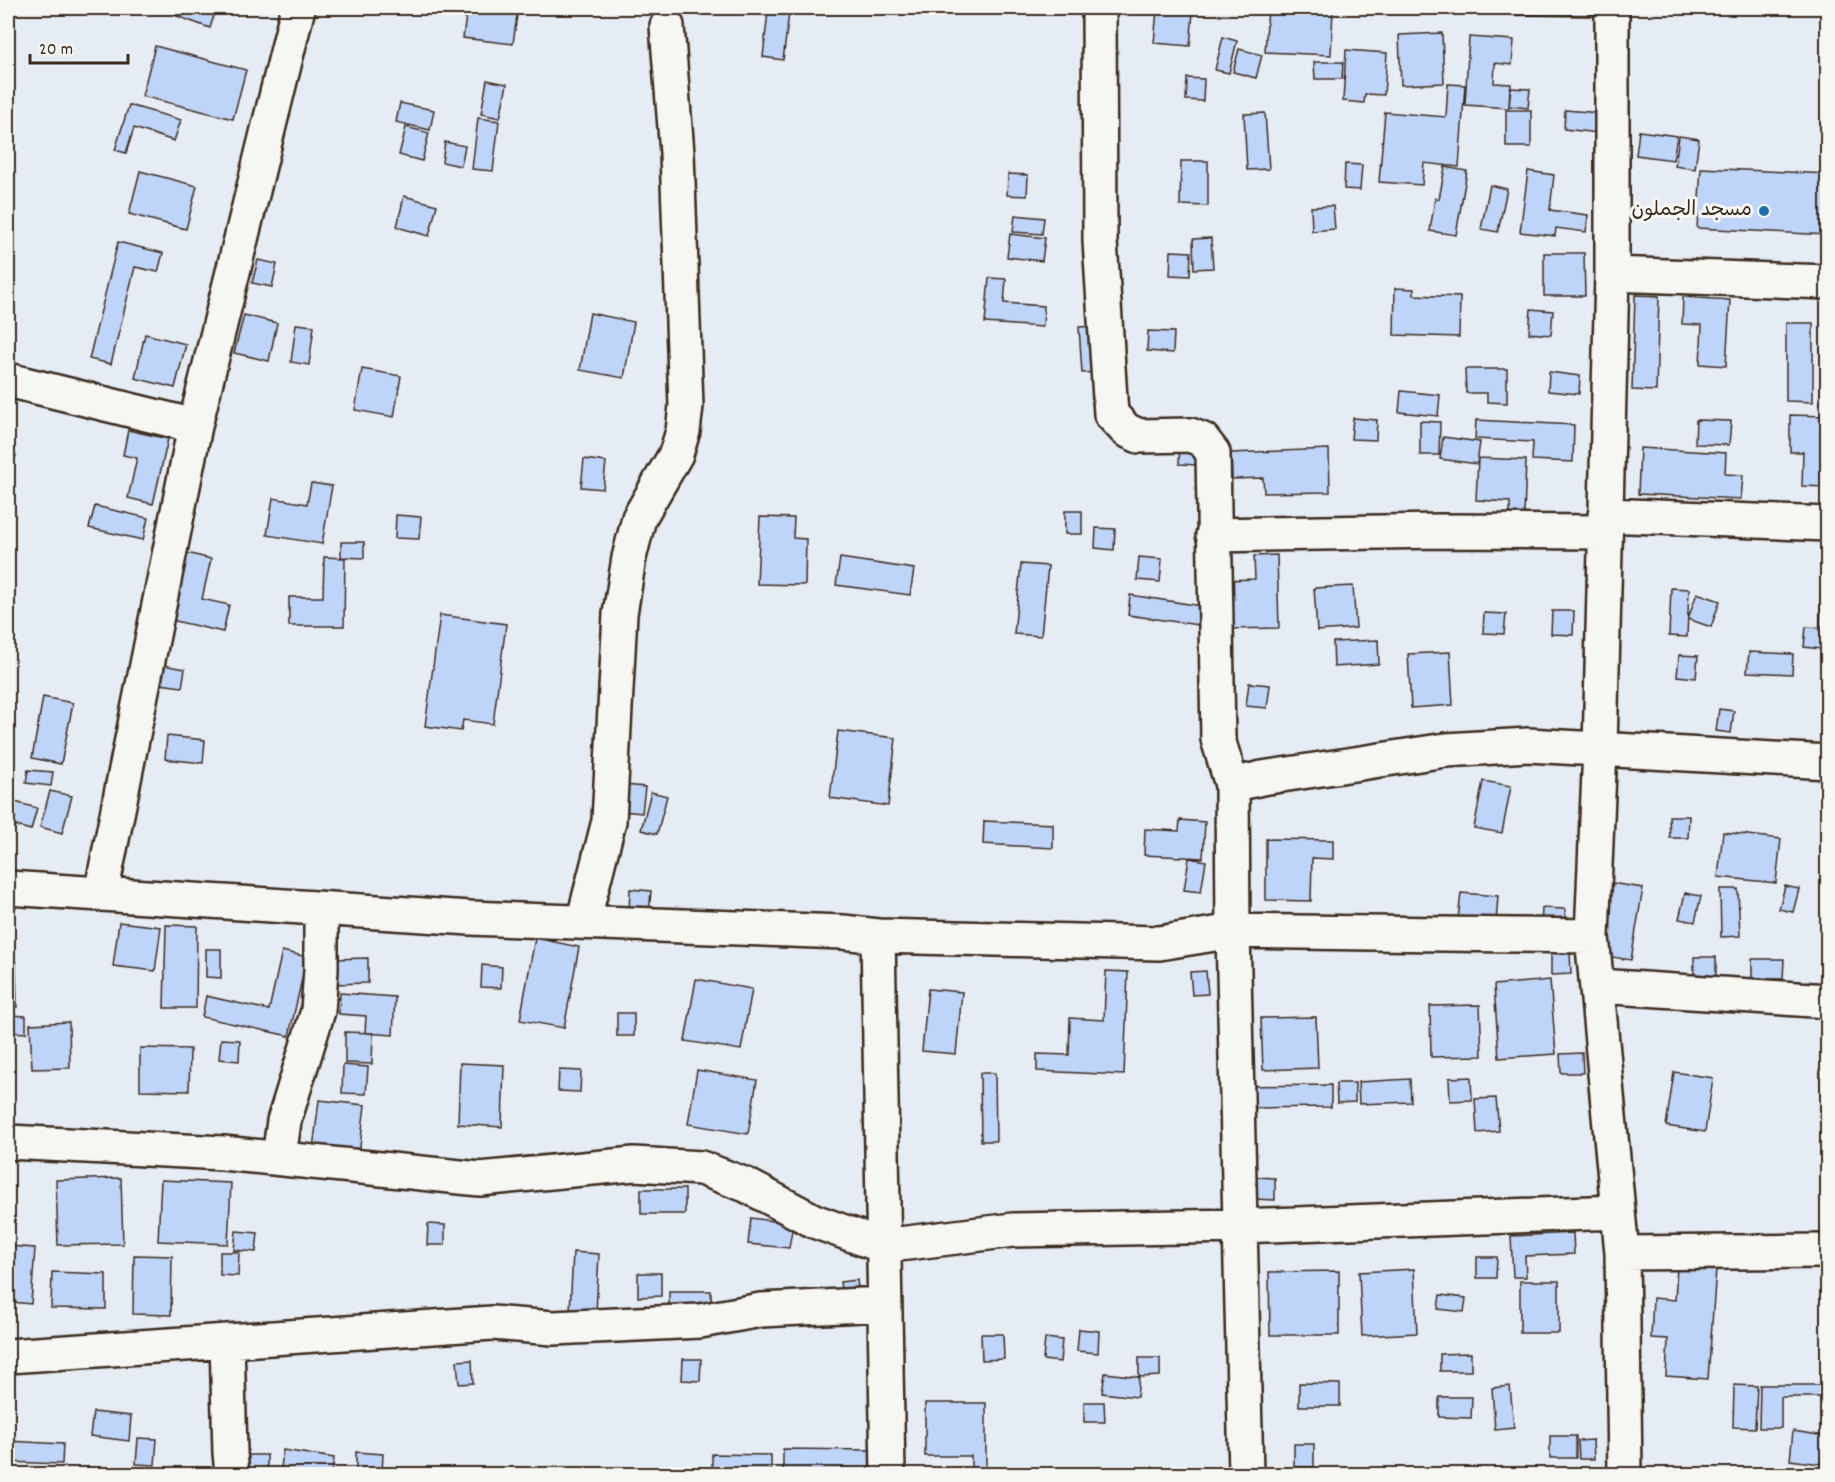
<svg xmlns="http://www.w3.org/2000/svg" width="1835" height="1482" viewBox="0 0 1835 1482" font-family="Dekko,'Playpen Sans Arabic',sans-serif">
	<rect width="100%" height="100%" fill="#e6ecf4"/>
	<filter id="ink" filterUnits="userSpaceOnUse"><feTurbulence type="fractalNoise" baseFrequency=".0167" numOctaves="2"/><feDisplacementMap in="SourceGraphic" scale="12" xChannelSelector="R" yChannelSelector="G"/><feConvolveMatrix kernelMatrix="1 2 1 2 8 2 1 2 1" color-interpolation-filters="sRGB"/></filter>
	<g filter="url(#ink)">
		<path fill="#bfd4f9" stroke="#3b2a1e" stroke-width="1.5" d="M 151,8 L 169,8 L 168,13 L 151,9 Z
			M 177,8 L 202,8 L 215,12 L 210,28 L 174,15 Z
			M 467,8 L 518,8 L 513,44 L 463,38 Z
			M 1268,8 L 1333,8 L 1331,55 L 1265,52 Z
			M 1512,8 L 1592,8 L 1592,16 L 1512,15 Z
			M 1157,10 L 1193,12 L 1190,46 L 1154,43 Z
			M 768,11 L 789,13 L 783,60 L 763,57 Z
			M 1442,33 L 1444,83 L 1401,85 L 1399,35 Z
			M 1223,37 L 1237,41 L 1229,73 L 1215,70 Z
			M 1469,37 L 1514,40 L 1512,65 L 1495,63 L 1494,83 L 1511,84 L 1509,108 L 1465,105 Z
			M 155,46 L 246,70 L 233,119 L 142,96 Z
			M 1239,49 L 1262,55 L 1256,78 L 1233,72 Z
			M 1346,50 L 1387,53 L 1384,95 L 1365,94 L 1364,103 L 1343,101 Z
			M 1314,62 L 1343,62 L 1342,79 L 1315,79 Z
			M 1187,78 L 1204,79 L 1203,101 L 1186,100 Z
			M 487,80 L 507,84 L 500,118 L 481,114 Z
			M 1448,84 L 1465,85 L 1459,167 L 1424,163 L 1422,185 L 1379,182 L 1385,112 L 1446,117 Z
			M 1510,88 L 1530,89 L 1528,108 L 1509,106 Z
			M 400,103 L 434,110 L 430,130 L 396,122 Z
			M 129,105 L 181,120 L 174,141 L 134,128 L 126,153 L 115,150 Z
			M 1506,110 L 1531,110 L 1531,147 L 1506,147 Z
			M 1565,110 L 1600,113 L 1598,133 L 1564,129 Z
			M 1265,113 L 1269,169 L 1247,170 L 1244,114 Z
			M 478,118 L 499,121 L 493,171 L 472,169 Z
			M 406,127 L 429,133 L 422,161 L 399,155 Z
			M 1639,131 L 1677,136 L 1673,160 L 1636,155 Z
			M 1679,136 L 1699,139 L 1695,169 L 1675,166 Z
			M 445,142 L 465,146 L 461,166 L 442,162 Z
			M 1181,161 L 1208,161 L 1208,206 L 1180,205 Z
			M 1345,164 L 1362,165 L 1360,190 L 1344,189 Z
			M 1445,167 L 1467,171 L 1456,235 L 1430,231 L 1435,198 L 1439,199 Z
			M 1701,168 L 1828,174 L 1828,235 L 1697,228 Z
			M 140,171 L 197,186 L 186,229 L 129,214 Z
			M 1528,171 L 1554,175 L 1550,210 L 1588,215 L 1586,232 L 1556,228 L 1555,236 L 1520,232 Z
			M 1008,174 L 1028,175 L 1027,196 L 1007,195 Z
			M 1490,185 L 1507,189 L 1498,232 L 1481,229 Z
			M 404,196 L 437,205 L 429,236 L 397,227 Z
			M 1333,206 L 1335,229 L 1312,231 L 1311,207 Z
			M 1015,215 L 1044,218 L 1042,234 L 1013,232 Z
			M 1010,234 L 1045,238 L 1042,261 L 1007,257 Z
			M 1211,238 L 1213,268 L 1194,269 L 1193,239 Z
			M 118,242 L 163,253 L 158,272 L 135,267 L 111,364 L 89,359 Z
			M 1171,251 L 1191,252 L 1190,276 L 1170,275 Z
			M 1544,253 L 1584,253 L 1585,296 L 1544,296 Z
			M 258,260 L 277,264 L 272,287 L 252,283 Z
			M 989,278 L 1006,279 L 1004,303 L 1044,306 L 1043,327 L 985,323 Z
			M 1395,288 L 1414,289 L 1414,295 L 1460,297 L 1459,337 L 1394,335 Z
			M 1635,295 L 1659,296 L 1656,391 L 1632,390 Z
			M 1683,297 L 1730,300 L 1726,366 L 1700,364 L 1702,325 L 1682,324 Z
			M 1531,309 L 1553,311 L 1551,335 L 1529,333 Z
			M 1827,312 L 1828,312 L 1828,371 L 1827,371 Z
			M 590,313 L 634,322 L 624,378 L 580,370 Z
			M 244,315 L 277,323 L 269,361 L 234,353 Z
			M 1786,323 L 1813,323 L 1813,402 L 1786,401 Z
			M 296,324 L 314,326 L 309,365 L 291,362 Z
			M 1098,326 L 1100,372 L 1082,373 L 1079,327 Z
			M 1148,331 L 1174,332 L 1173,353 L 1147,351 Z
			M 145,334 L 186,344 L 175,388 L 135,378 Z
			M 362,369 L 401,376 L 394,417 L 355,410 Z
			M 1465,369 L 1507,369 L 1507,403 L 1487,402 L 1487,393 L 1466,393 Z
			M 1549,372 L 1580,376 L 1579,394 L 1548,391 Z
			M 1401,391 L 1440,395 L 1438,416 L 1399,412 Z
			M 1790,415 L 1827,416 L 1826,487 L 1802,486 L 1803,452 L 1790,452 Z
			M 1353,418 L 1377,420 L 1376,440 L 1351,439 Z
			M 1476,420 L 1574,425 L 1573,462 L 1532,460 L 1533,442 L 1475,439 Z
			M 1696,420 L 1731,421 L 1729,445 L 1695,444 Z
			M 1420,421 L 1440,422 L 1439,455 L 1420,455 Z
			M 128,430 L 168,439 L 153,504 L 128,498 L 137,458 L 123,455 Z
			M 1443,437 L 1480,442 L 1477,464 L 1440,459 Z
			M 1180,442 L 1199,443 L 1198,465 L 1179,464 Z
			M 1640,448 L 1726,453 L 1725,474 L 1743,475 L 1741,499 L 1638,494 Z
			M 1329,449 L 1330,492 L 1264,493 L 1263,478 L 1232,479 L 1231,453 Z
			M 8,453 L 16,455 L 9,480 L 8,480 Z
			M 1478,458 L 1526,460 L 1524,517 L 1510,517 L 1510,502 L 1476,500 Z
			M 584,459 L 606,462 L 603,489 L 581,487 Z
			M 311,483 L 332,486 L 322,544 L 267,535 L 273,498 L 307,504 Z
			M 95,506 L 148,518 L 143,540 L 89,528 Z
			M 1065,511 L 1082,511 L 1082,534 L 1065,534 Z
			M 396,515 L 421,517 L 419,539 L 395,538 Z
			M 760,517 L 794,518 L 793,538 L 806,539 L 805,585 L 757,584 Z
			M 1096,528 L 1115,529 L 1114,550 L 1095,548 Z
			M 341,542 L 364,542 L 364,558 L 341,557 Z
			M 187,553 L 211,559 L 202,599 L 229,605 L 223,632 L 171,620 Z
			M 1277,555 L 1279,628 L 1226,629 L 1225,580 L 1255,579 L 1254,556 Z
			M 324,557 L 345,558 L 344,626 L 289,626 L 289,597 L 323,597 Z
			M 1139,557 L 1162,559 L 1160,582 L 1137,580 Z
			M 840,558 L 914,569 L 910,595 L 836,585 Z
			M 1021,564 L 1048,566 L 1041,636 L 1014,634 Z
			M 1822,581 L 1828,581 L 1828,626 L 1820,626 Z
			M 1353,586 L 1356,628 L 1317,631 L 1314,588 Z
			M 1671,588 L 1689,589 L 1687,637 L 1669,636 Z
			M 1697,593 L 1720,601 L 1711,627 L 1688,619 Z
			M 1130,595 L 1201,606 L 1198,625 L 1128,615 Z
			M 1552,611 L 1574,611 L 1573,635 L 1551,634 Z
			M 1484,613 L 1506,614 L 1504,634 L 1483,633 Z
			M 440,615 L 506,624 L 493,724 L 463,720 L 461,731 L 425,726 Z
			M 1806,627 L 1822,628 L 1821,649 L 1804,647 Z
			M 1378,640 L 1379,664 L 1334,667 L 1333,642 Z
			M 1450,652 L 1453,705 L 1411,708 L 1408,654 Z
			M 1749,652 L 1793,654 L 1792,674 L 1747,672 Z
			M 1679,655 L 1698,656 L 1696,678 L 1677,676 Z
			M 163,665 L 185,669 L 182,687 L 160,684 Z
			M 1249,683 L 1270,685 L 1267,708 L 1246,706 Z
			M 43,697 L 73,703 L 61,764 L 32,758 Z
			M 1719,709 L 1734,711 L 1731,733 L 1716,731 Z
			M 838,731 L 896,738 L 888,806 L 830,798 Z
			M 167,736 L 205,740 L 203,763 L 165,759 Z
			M 28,770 L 53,772 L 51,786 L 26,783 Z
			M 8,774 L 12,775 L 8,796 Z
			M 1483,781 L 1511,786 L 1502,833 L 1474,828 Z
			M 624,785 L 645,787 L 642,813 L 622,811 Z
			M 50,791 L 72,796 L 62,833 L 40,827 Z
			M 651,792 L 667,796 L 657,834 L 641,830 Z
			M 8,800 L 37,808 L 31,830 L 8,824 Z
			M 1669,816 L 1689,816 L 1688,838 L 1670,838 Z
			M 1180,820 L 1205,822 L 1203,858 L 1144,855 L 1145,829 L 1179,831 Z
			M 984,821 L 1053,824 L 1053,848 L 983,844 Z
			M 1723,832 L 1781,839 L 1776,883 L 1718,877 Z
			M 1266,839 L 1333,840 L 1333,859 L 1312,858 L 1311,901 L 1266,900 Z
			M 1189,858 L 1206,861 L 1201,892 L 1184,890 Z
			M 1604,882 L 1643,888 L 1631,960 L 1593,954 Z
			M 1785,886 L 1799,889 L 1793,912 L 1779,909 Z
			M 630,889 L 651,891 L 649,914 L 629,913 Z
			M 1720,889 L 1738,889 L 1740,936 L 1721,937 Z
			M 1461,893 L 1498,896 L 1496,923 L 1458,919 Z
			M 1685,893 L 1701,896 L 1695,922 L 1679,919 Z
			M 1542,908 L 1565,909 L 1565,930 L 1541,929 Z
			M 119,922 L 161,927 L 155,971 L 113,966 Z
			M 166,925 L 197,926 L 196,1008 L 164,1008 Z
			M 535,938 L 579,947 L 564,1028 L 520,1020 Z
			M 206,949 L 221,949 L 221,978 L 206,977 Z
			M 282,951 L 307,957 L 289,1036 L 202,1017 L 206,996 L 269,1010 Z
			M 1570,952 L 1571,974 L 1551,975 L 1551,953 Z
			M 1694,957 L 1716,957 L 1716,976 L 1694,976 Z
			M 368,958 L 368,983 L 333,984 L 332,959 Z
			M 1752,959 L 1784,959 L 1783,979 L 1752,979 Z
			M 8,963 L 16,963 L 17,1007 L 8,1007 Z
			M 482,965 L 502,967 L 501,988 L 481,987 Z
			M 1106,971 L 1128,972 L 1124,1075 L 1037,1071 L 1037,1054 L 1069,1055 L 1070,1018 L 1104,1020 Z
			M 1206,971 L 1208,994 L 1192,995 L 1190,972 Z
			M 696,979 L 752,989 L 741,1050 L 685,1041 Z
			M 1550,980 L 1556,1054 L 1499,1058 L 1494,985 Z
			M 928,989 L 962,992 L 956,1054 L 922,1051 Z
			M 340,993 L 395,997 L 393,1035 L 365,1033 L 366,1016 L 339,1014 Z
			M 1480,1005 L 1482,1056 L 1431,1057 L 1430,1006 Z
			M 617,1013 L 634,1013 L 634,1036 L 617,1036 Z
			M 8,1015 L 26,1016 L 26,1033 L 8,1032 Z
			M 1316,1017 L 1318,1068 L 1263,1070 L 1261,1018 Z
			M 69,1022 L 70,1068 L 32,1069 L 30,1024 Z
			M 345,1032 L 373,1033 L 372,1064 L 345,1063 Z
			M 221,1039 L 240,1040 L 239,1061 L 219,1059 Z
			M 140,1048 L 190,1049 L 189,1091 L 140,1090 Z
			M 1582,1053 L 1583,1073 L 1561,1073 L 1560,1054 Z
			M 1823,1059 L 1828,1059 L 1828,1122 L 1820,1122 Z
			M 460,1063 L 504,1065 L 502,1127 L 458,1124 Z
			M 343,1065 L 368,1067 L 366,1094 L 342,1093 Z
			M 559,1070 L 581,1071 L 580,1092 L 558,1091 Z
			M 697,1070 L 757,1080 L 748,1134 L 688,1124 Z
			M 1674,1072 L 1713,1078 L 1705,1132 L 1666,1126 Z
			M 980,1073 L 995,1073 L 996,1141 L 981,1141 Z
			M 1471,1077 L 1472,1100 L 1450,1101 L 1449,1078 Z
			M 1410,1079 L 1411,1102 L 1359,1104 L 1358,1082 Z
			M 1336,1083 L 1355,1083 L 1355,1102 L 1337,1103 Z
			M 1331,1085 L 1331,1107 L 1248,1108 L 1247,1086 Z
			M 1496,1098 L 1499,1131 L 1477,1133 L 1475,1099 Z
			M 319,1100 L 365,1105 L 359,1155 L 313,1149 Z
			M 1255,1177 L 1275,1178 L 1275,1200 L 1254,1199 Z
			M 121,1178 L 123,1244 L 58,1245 L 56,1180 Z
			M 161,1180 L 231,1183 L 228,1244 L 158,1241 Z
			M 641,1189 L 685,1189 L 685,1214 L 641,1214 Z
			M 751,1218 L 793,1224 L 789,1248 L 748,1244 Z
			M 428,1224 L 445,1225 L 445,1245 L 427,1245 Z
			M 236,1231 L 258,1233 L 256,1252 L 234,1250 Z
			M 1573,1233 L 1574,1254 L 1525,1256 L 1526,1277 L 1513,1277 L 1511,1236 Z
			M 8,1246 L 35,1248 L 31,1304 L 11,1302 L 14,1265 L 8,1264 Z
			M 220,1252 L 239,1252 L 238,1276 L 220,1275 Z
			M 573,1252 L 599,1254 L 596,1313 L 570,1311 Z
			M 134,1255 L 172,1256 L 171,1315 L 133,1314 Z
			M 1477,1257 L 1497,1257 L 1496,1278 L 1477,1278 Z
			M 1677,1267 L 1716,1269 L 1708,1379 L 1666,1376 L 1668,1339 L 1651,1338 L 1653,1298 L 1675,1300 Z
			M 1414,1269 L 1417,1333 L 1362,1336 L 1359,1272 Z
			M 1339,1271 L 1339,1335 L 1270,1335 L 1269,1272 Z
			M 52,1272 L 106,1274 L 106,1309 L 51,1308 Z
			M 638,1273 L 661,1273 L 661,1296 L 638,1297 Z
			M 857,1280 L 860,1305 L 843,1307 L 840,1282 Z
			M 1520,1281 L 1559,1281 L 1559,1333 L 1520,1333 Z
			M 669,1291 L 711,1291 L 711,1311 L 669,1311 Z
			M 1440,1295 L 1466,1298 L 1464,1312 L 1438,1309 Z
			M 1079,1329 L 1099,1331 L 1098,1353 L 1077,1351 Z
			M 981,1334 L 1003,1334 L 1004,1359 L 982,1360 Z
			M 1045,1338 L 1062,1340 L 1060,1362 L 1043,1360 Z
			M 1471,1353 L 1471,1371 L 1440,1371 L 1440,1354 Z
			M 1139,1358 L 1160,1358 L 1160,1376 L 1139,1377 Z
			M 683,1359 L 701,1359 L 700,1381 L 682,1380 Z
			M 472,1360 L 473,1383 L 459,1384 L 457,1361 Z
			M 1105,1373 L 1139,1377 L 1137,1397 L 1102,1393 Z
			M 1299,1383 L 1340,1384 L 1340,1406 L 1299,1406 Z
			M 1734,1385 L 1757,1386 L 1755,1428 L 1733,1427 Z
			M 1760,1385 L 1825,1385 L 1825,1397 L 1781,1397 L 1781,1428 L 1759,1428 Z
			M 1510,1386 L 1514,1428 L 1495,1430 L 1492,1388 Z
			M 1439,1397 L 1472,1397 L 1471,1418 L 1439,1417 Z
			M 1084,1402 L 1104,1402 L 1105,1422 L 1084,1422 Z
			M 925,1403 L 986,1403 L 986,1474 L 971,1474 L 971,1456 L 925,1456 Z
			M 93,1412 L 131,1416 L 129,1441 L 90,1436 Z
			M 1793,1431 L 1825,1436 L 1821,1464 L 1790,1460 Z
			M 1550,1436 L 1576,1436 L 1576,1458 L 1550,1458 Z
			M 138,1438 L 157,1439 L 155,1465 L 136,1464 Z
			M 1593,1440 L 1594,1459 L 1579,1459 L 1578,1441 Z
			M 8,1441 L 63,1444 L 62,1464 L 8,1462 Z
			M 1294,1444 L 1314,1444 L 1314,1467 L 1294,1467 Z
			M 783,1449 L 872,1450 L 871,1474 L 849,1474 L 850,1472 L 783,1471 Z
			M 283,1450 L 334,1458 L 332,1474 L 317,1474 L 281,1469 Z
			M 356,1452 L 383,1454 L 382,1474 L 356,1473 Z
			M 712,1454 L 771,1455 L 771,1474 L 712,1474 Z
			M 246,1455 L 267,1455 L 267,1474 L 246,1474 Z"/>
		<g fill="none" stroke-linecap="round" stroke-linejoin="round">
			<g stroke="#3b2a1e" stroke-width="38">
				<path id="minor" d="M 1099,8 L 1100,241 L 1111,414 L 1126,430 L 1139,436 L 1190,435 L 1203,440 L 1213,453 L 1218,739 L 1232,785 L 1233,931 L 1246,1474
					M 1612,8 L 1612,274 L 1600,748 L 1592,936 L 1622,1253 L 1625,1474
					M 1612,274 L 1828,282
					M 8,380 L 195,426
					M 1605,515 L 1828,524
					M 1213,535 L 1440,531 L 1605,532
					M 1232,785 L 1262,778 L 1446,750 L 1528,745 L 1828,762
					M 8,888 L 470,918 L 843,932 L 878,936 L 1159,943 L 1233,931 L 1592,936
					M 101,894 L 195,426 L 298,8
					M 583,922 L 609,821 L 620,614 L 629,558 L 639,518 L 676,454 L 683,431 L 686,406 L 677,153 L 667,26
					M 878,936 L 888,1474
					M 1598,986 L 1828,1001
					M 8,1142 L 223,1153 L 480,1179 L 634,1164 L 701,1168 L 746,1185 L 814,1221 L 883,1246 L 1013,1230 L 1240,1226 L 1617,1212
					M 279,1157 L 284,1121 L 318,1011 L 321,970 L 321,910
					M 1622,1253 L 1828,1251
					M 227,1341 L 230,1453 L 232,1474
					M 8,1356 L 492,1323 L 553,1328 L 700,1321 L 761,1310 L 883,1304"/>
			</g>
			<use href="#minor" stroke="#f6f6f2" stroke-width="33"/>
		</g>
	</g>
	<circle fill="#1f6fb2" stroke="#f6f6f2" stroke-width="2" cx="1764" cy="211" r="6"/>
	<g text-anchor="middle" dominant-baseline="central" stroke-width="6" stroke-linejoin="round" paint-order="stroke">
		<g font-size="20" fill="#3b2a1e" stroke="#f6f6f2" text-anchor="end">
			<text x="1752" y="211">مسجد الجملون</text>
		</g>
	</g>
	<rect width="1835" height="1482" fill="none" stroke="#f6f6f2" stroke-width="30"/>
	<rect x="15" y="15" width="1805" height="1452" fill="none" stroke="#3b2a1e" stroke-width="2" filter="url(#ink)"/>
	<path d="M30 54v9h98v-9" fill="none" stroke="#3b2a1e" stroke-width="3"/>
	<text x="39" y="54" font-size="18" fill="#3b2a1e" stroke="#f6f6f2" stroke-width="4.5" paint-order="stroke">20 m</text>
</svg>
